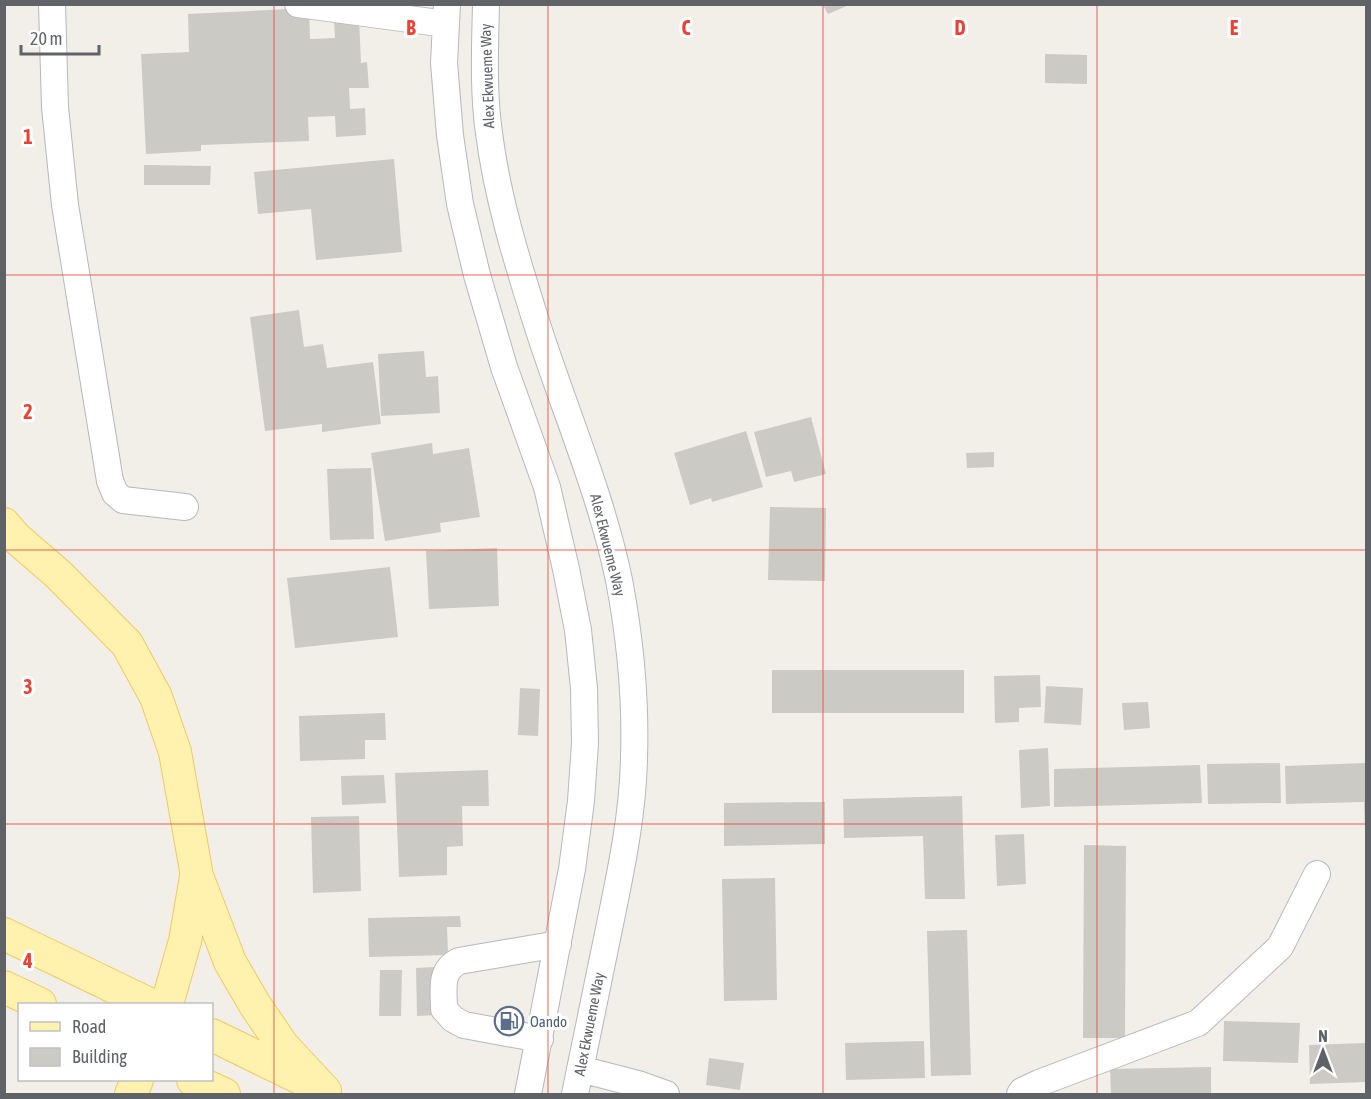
<svg xmlns="http://www.w3.org/2000/svg" width="1371" height="1099" viewBox="0 0 1371 1099" font-family="'Asap Condensed',sans-serif">
	<rect width="100%" height="100%" fill="#f1efe8"/>
	<path fill="#cccac5" d="M 823,5 L 849,5 L 828,14 Z
		M 309,8 L 310,39 L 335,38 L 334,20 L 359,19 L 361,63 L 367,62 L 369,88 L 349,88 L 350,109 L 365,108 L 366,135 L 336,137 L 335,116 L 308,117 L 309,141 L 201,145 L 201,151 L 146,154 L 141,54 L 189,52 L 188,14 Z
		M 1045,54 L 1087,55 L 1087,84 L 1045,83 Z
		M 394,159 L 402,252 L 316,260 L 311,209 L 258,214 L 254,172 Z
		M 144,165 L 211,166 L 210,185 L 144,185 Z
		M 299,310 L 304,347 L 323,344 L 327,368 L 373,362 L 381,424 L 322,432 L 322,424 L 265,431 L 250,317 Z
		M 424,351 L 426,377 L 438,376 L 440,413 L 381,416 L 378,354 Z
		M 811,417 L 826,474 L 794,482 L 791,471 L 766,477 L 754,432 Z
		M 746,431 L 763,487 L 712,502 L 711,498 L 690,505 L 674,453 Z
		M 432,443 L 433,454 L 469,448 L 480,517 L 440,523 L 441,532 L 385,541 L 371,453 Z
		M 994,452 L 994,467 L 967,468 L 966,453 Z
		M 371,468 L 374,539 L 330,540 L 327,469 Z
		M 770,507 L 826,508 L 825,581 L 768,580 Z
		M 497,548 L 499,606 L 429,609 L 426,551 Z
		M 390,567 L 398,637 L 295,648 L 287,578 Z
		M 772,670 L 964,670 L 964,713 L 772,713 Z
		M 1040,675 L 1041,707 L 1019,708 L 1019,722 L 995,723 L 994,676 Z
		M 1046,686 L 1083,688 L 1081,725 L 1044,723 Z
		M 520,688 L 540,689 L 538,736 L 518,735 Z
		M 1148,702 L 1150,728 L 1124,730 L 1122,703 Z
		M 385,713 L 386,740 L 365,740 L 365,759 L 300,761 L 299,716 Z
		M 1048,748 L 1050,806 L 1021,808 L 1019,750 Z
		M 1280,763 L 1281,803 L 1208,804 L 1207,764 Z
		M 1366,763 L 1366,831 L 1365,831 L 1364,802 L 1286,804 L 1285,766 Z
		M 1200,765 L 1202,803 L 1054,807 L 1054,769 Z
		M 488,770 L 489,806 L 462,806 L 463,846 L 447,847 L 447,875 L 399,877 L 395,773 Z
		M 384,775 L 386,803 L 342,805 L 341,776 Z
		M 962,796 L 965,899 L 925,899 L 923,836 L 844,838 L 843,799 Z
		M 825,802 L 825,844 L 724,846 L 724,803 Z
		M 359,816 L 361,891 L 313,893 L 311,817 Z
		M 1024,834 L 1026,884 L 997,886 L 995,835 Z
		M 1084,845 L 1126,846 L 1125,1038 L 1083,1038 Z
		M 775,878 L 777,1000 L 724,1001 L 722,879 Z
		M 460,916 L 461,927 L 447,927 L 448,955 L 369,957 L 368,918 Z
		M 967,930 L 971,1075 L 931,1076 L 927,931 Z
		M 435,967 L 437,1015 L 417,1016 L 416,968 Z
		M 380,970 L 402,970 L 401,1016 L 379,1016 Z
		M 1224,1021 L 1300,1023 L 1298,1063 L 1223,1061 Z
		M 924,1041 L 925,1078 L 846,1080 L 845,1043 Z
		M 1366,1043 L 1366,1082 L 1310,1084 L 1309,1045 Z
		M 709,1058 L 744,1063 L 740,1090 L 706,1085 Z
		M 1211,1067 L 1211,1094 L 1111,1094 L 1110,1069 Z"/>
	<g fill="none" stroke-linecap="round" stroke-linejoin="round">
		<g stroke="#b5b8bc" stroke-width="28">
			<path id="minor" d="M 52,4 L 55,107 L 65,205 L 110,481 L 115,493 L 123,500 L 185,507
				M 298,4 L 446,24
				M 447,4 L 444,63 L 450,135 L 460,204 L 477,275 L 504,367 L 547,487 L 566,569 L 578,630 L 584,688 L 585,743 L 581,801 L 572,869 L 528,1094
				M 486,4 C 485,47 483,91 489,133 C 497,196 516,258 535,318 C 562,405 600,489 619,580 C 630,638 636,698 634,758 C 633,814 621,870 610,924 C 598,981 586,1038 575,1094
				M 540,1039 L 464,1025 L 453,1019 L 444,1009 C 444,990 439,971 459,961 L 558,944
				M 580,1069 L 638,1084 L 666,1094
				M 1020,1094 L 1022,1091 L 1039,1083 L 1198,1023 L 1280,947 L 1317,874"/>
		</g>
		<g stroke="#f2c960" stroke-width="34">
			<path id="major" d="M 4,524 L 15,537 L 59,575 L 127,644 L 156,697 L 175,752 L 197,876 L 230,962 L 255,1005 L 283,1046 L 325,1091
				M 4,934 L 149,1004
				M 4,987 L 40,1004
				M 167,1004 L 185,941 L 196,877
				M 212,1035 L 308,1082
				M 193,1080 L 224,1094
				M 131,1094 L 137,1080"/>
		</g>
		<use href="#minor" stroke="#fff" stroke-width="26"/>
		<use href="#major" stroke="#fff2af" stroke-width="32"/>
	</g>
	<path fill="none" stroke="#ea4335" stroke-width="1.5" stroke-opacity="0.55" d="M 274,4 L 274,1094M 548,4 L 548,1094M 823,4 L 823,1094M 1097,4 L 1097,1094M 4,275 L 1366,275M 4,550 L 1366,550M 4,824 L 1366,824"/>
	<defs>
		<g id="fuel-ring" transform="scale(1.5)"><circle r="9.5" fill="#fff" stroke="#5c6f8a" stroke-width="1.5"/><path d="M-5.5-6h7V0h2V4h1.3V-2.5L3-4.5l.8-.8L6-3V5H2.5V1h-1V6h-7ZM-4.2-4.7v3.2H.2V-4.7Z" fill="#5c6f8a"/></g>
	</defs>
	<g fill-rule="evenodd">
		<use href="#fuel-ring" x="509" y="1021"/>
	</g>
	<g text-anchor="middle" dominant-baseline="central" stroke-width="6" stroke-linejoin="round" paint-order="stroke">
		<g font-size="15" fill="#5f6368" stroke="#fff">
			<text transform="translate(487 76) rotate(-92)">Alex Ekwueme Way</text>
			<text transform="translate(608 545) rotate(76)">Alex Ekwueme Way</text>
			<text transform="translate(589 1024) rotate(-79)">Alex Ekwueme Way</text>
		</g>
		<g font-size="15" fill="#4e5e75" stroke="#fff" text-anchor="start">
			<text x="530" y="1021">Oando</text>
		</g>
	</g>
	<g font-size="20" text-anchor="middle" font-weight="bold" fill="#ea4335" stroke="#fff" stroke-width="6" stroke-linejoin="round" paint-order="stroke">
		<text x="411" y="35">B</text>
		<text x="686" y="35">C</text>
		<text x="960" y="35">D</text>
		<text x="1234" y="35">E</text>
		<text x="28" y="144">1</text>
		<text x="28" y="419">2</text>
		<text x="28" y="694">3</text>
		<text x="28" y="968">4</text>
	</g>
	<rect width="1371" height="1099" fill="none" stroke="#5f6368" stroke-width="12"/>
	<rect x="18" y="1003" width="195" height="78" fill="#ffffff" stroke="#bfc1c3" stroke-width="1.5"/>
	<rect x="30" y="1022" width="30" height="9" fill="#fff2af" stroke="#bfc1c3" stroke-width="1.5"/>
	<text x="72" y="1033" font-size="18" fill="#5f6368">Road</text>
	<rect x="30" y="1048" width="30" height="18" fill="#cccac5" stroke="#bfc1c3" stroke-width="1.5"/>
	<text x="72" y="1063" font-size="18" fill="#5f6368">Building</text>
	<g transform="translate(1323 1051)" stroke="#ffffff" stroke-width="4.5" paint-order="stroke">
	<path d="M0-4.5L10 22L0 15L-10 22Z" fill="#5f6368"/>
	<text y="-9" font-size="16" font-weight="bold" text-anchor="middle" fill="#5f6368">N</text>
	</g>
	<path d="M21 45v9h78v-9" fill="none" stroke="#5f6368" stroke-width="3"/>
	<text x="30" y="45" font-size="18" fill="#5f6368" stroke="#ffffff" stroke-width="4.5" paint-order="stroke">20 m</text>
</svg>
